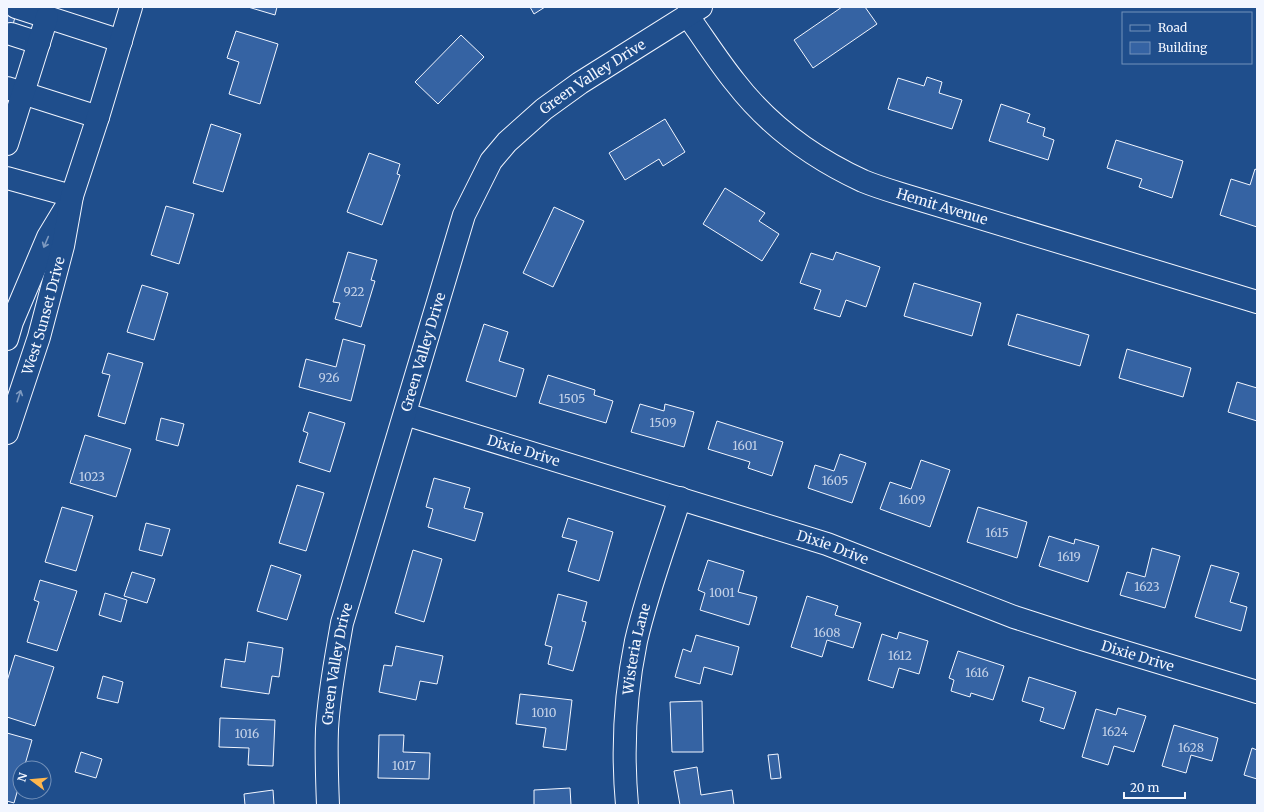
<svg xmlns="http://www.w3.org/2000/svg" width="1264" height="812" viewBox="0 0 1264 812" font-family="Merriweather,serif">
	<rect width="100%" height="100%" fill="#1f4e8c"/>
	<path fill="#3563a3" stroke="#f2f6ff" d="M 248,7 L 277,7 L 275,15 Z
		M 530,7 L 545,7 L 534,14 Z
		M 842,7 L 865,7 L 877,24 L 813,68 L 794,40 Z
		M 7,15 L 15,17 L 7,48 Z
		M 236,31 L 278,44 L 260,104 L 229,94 L 239,62 L 227,58 Z
		M 461,35 L 484,57 L 438,104 L 415,82 Z
		M 927,77 L 942,82 L 939,93 L 962,100 L 952,129 L 888,109 L 898,78 L 924,86 Z
		M 1001,104 L 1030,114 L 1027,122 L 1045,128 L 1043,136 L 1054,140 L 1048,160 L 989,141 Z
		M 665,119 L 685,152 L 663,166 L 659,159 L 625,180 L 609,153 Z
		M 211,124 L 241,134 L 223,192 L 193,183 Z
		M 1116,140 L 1183,161 L 1172,198 L 1139,187 L 1142,179 L 1107,168 Z
		M 369,153 L 400,164 L 397,174 L 400,175 L 382,225 L 347,212 Z
		M 1255,169 L 1257,170 L 1257,227 L 1220,215 L 1231,179 L 1250,185 Z
		M 725,188 L 765,213 L 759,221 L 779,234 L 762,261 L 703,224 Z
		M 166,206 L 194,214 L 179,264 L 151,255 Z
		M 554,207 L 584,221 L 553,287 L 523,273 Z
		M 348,252 L 377,260 L 371,280 L 375,281 L 361,327 L 335,319 L 340,303 L 333,302 Z
		M 836,252 L 880,267 L 866,307 L 846,300 L 840,317 L 814,309 L 821,290 L 800,283 L 811,253 L 833,260 Z
		M 914,283 L 981,303 L 972,336 L 904,316 Z
		M 142,285 L 168,293 L 154,340 L 127,332 Z
		M 1017,314 L 1089,335 L 1080,366 L 1008,345 Z
		M 484,324 L 508,332 L 499,361 L 524,369 L 516,397 L 466,381 Z
		M 343,339 L 365,345 L 351,401 L 299,387 L 306,359 L 336,367 Z
		M 1127,349 L 1191,368 L 1183,397 L 1119,378 Z
		M 108,353 L 143,363 L 125,424 L 98,416 L 110,375 L 102,373 Z
		M 548,375 L 595,390 L 594,395 L 613,401 L 606,423 L 539,403 Z
		M 1237,382 L 1257,388 L 1257,421 L 1228,412 Z
		M 640,404 L 664,411 L 665,404 L 694,412 L 684,447 L 631,432 Z
		M 309,412 L 345,423 L 330,472 L 299,462 L 308,433 L 303,431 Z
		M 161,418 L 184,424 L 178,446 L 156,440 Z
		M 717,421 L 783,442 L 772,476 L 748,468 L 750,462 L 708,449 Z
		M 85,435 L 131,449 L 116,497 L 70,483 Z
		M 840,454 L 866,463 L 852,503 L 808,488 L 815,465 L 834,471 Z
		M 921,460 L 950,470 L 930,527 L 880,509 L 890,482 L 911,489 Z
		M 434,478 L 470,488 L 464,508 L 483,513 L 475,541 L 428,527 L 433,509 L 426,507 Z
		M 297,485 L 324,493 L 306,551 L 279,543 Z
		M 62,507 L 93,516 L 76,571 L 45,562 Z
		M 978,507 L 1027,522 L 1017,558 L 967,542 Z
		M 568,518 L 613,532 L 599,581 L 568,571 L 577,541 L 562,537 Z
		M 146,523 L 170,529 L 162,556 L 139,550 Z
		M 1049,536 L 1074,544 L 1075,539 L 1099,546 L 1088,582 L 1039,566 Z
		M 1152,548 L 1180,556 L 1165,608 L 1120,595 L 1127,572 L 1145,577 Z
		M 413,550 L 442,559 L 424,622 L 395,613 Z
		M 708,560 L 744,571 L 738,592 L 757,597 L 749,625 L 700,610 L 705,593 L 698,590 Z
		M 271,565 L 301,575 L 287,620 L 257,611 Z
		M 1211,565 L 1239,573 L 1230,602 L 1247,607 L 1241,631 L 1195,617 Z
		M 132,572 L 155,579 L 147,603 L 124,596 Z
		M 40,580 L 77,591 L 57,651 L 27,642 L 39,602 L 34,600 Z
		M 105,593 L 127,600 L 121,622 L 99,615 Z
		M 558,594 L 587,602 L 582,621 L 586,622 L 573,671 L 548,664 L 552,647 L 545,645 Z
		M 807,596 L 838,606 L 835,615 L 861,623 L 853,648 L 827,640 L 822,657 L 791,647 Z
		M 899,632 L 928,641 L 919,674 L 899,668 L 893,688 L 868,680 L 882,634 L 897,639 Z
		M 696,635 L 739,647 L 732,675 L 704,667 L 700,684 L 675,677 L 683,649 L 691,652 Z
		M 248,642 L 283,648 L 279,677 L 272,676 L 269,694 L 221,687 L 225,659 L 245,662 Z
		M 396,646 L 443,656 L 437,684 L 420,681 L 416,700 L 379,692 L 384,665 L 392,666 Z
		M 958,651 L 1004,666 L 993,700 L 971,693 L 970,697 L 951,691 L 954,680 L 949,678 Z
		M 15,655 L 54,667 L 35,726 L 7,717 L 7,681 Z
		M 103,676 L 123,682 L 118,703 L 97,698 Z
		M 1029,677 L 1076,692 L 1064,729 L 1040,721 L 1044,708 L 1022,701 Z
		M 520,694 L 572,700 L 566,750 L 543,747 L 546,728 L 516,724 Z
		M 702,701 L 703,752 L 672,752 L 670,702 Z
		M 1118,708 L 1146,716 L 1134,752 L 1114,746 L 1108,765 L 1082,757 L 1096,709 L 1116,715 Z
		M 220,718 L 275,720 L 273,766 L 248,765 L 249,748 L 219,747 Z
		M 1174,725 L 1218,738 L 1212,761 L 1191,755 L 1186,773 L 1162,766 Z
		M 7,733 L 32,740 L 24,768 L 20,768 L 20,782 L 14,803 L 7,801 Z
		M 379,735 L 404,735 L 403,752 L 430,753 L 429,779 L 378,778 Z
		M 1252,748 L 1257,750 L 1257,779 L 1244,775 Z
		M 81,752 L 102,759 L 96,778 L 75,772 Z
		M 778,754 L 781,778 L 771,779 L 768,755 Z
		M 697,767 L 701,795 L 732,790 L 734,805 L 680,805 L 674,771 Z
		M 570,788 L 571,805 L 534,805 L 534,790 Z
		M 273,790 L 274,805 L 245,805 L 244,794 Z"/>
	<g fill="none" stroke-linecap="round" stroke-linejoin="round">
		<g stroke="#f2f6ff" stroke-width="24">
			<g id="minor">
				<path d="M 16,7 L 121,41"/>
				<path id="s1" d="M 687,15 C 703,37 718,61 735,82 C 769,126 813,158 863,181 C 875,186 888,190 901,194 L 1257,302"/>
				<path d="M 11,34 L 39,43"/>
				<path d="M 7,88 L 98,117"/>
				<path d="M 7,144 L 47,17"/>
				<path d="M 7,178 L 72,196"/>
				<path id="s2" d="M 405,414 L 827,544 L 1014,617 L 1082,639 L 1257,692"/>
				<path id="s3" d="M 328,805 C 327,780 326,754 327,729 C 329,693 336,658 342,623 L 464,215 L 491,161 L 507,142 L 544,109 L 580,83 L 701,7"/>
				<path id="s4" d="M 627,805 C 622,750 625,695 636,641 C 647,593 665,545 680,498"/>
			</g>
		</g>
		<g stroke="#f2f6ff" stroke-width="24">
			<g id="major">
				<path d="M 7,339 L 12,322 L 48,237 L 65,209"/>
				<path id="s5" d="M 7,433 L 39,337 L 63,246 L 72,196 L 98,117 L 131,7"/>
			</g>
		</g>
		<use href="#minor" stroke="#1f4e8c" stroke-width="22"/>
		<use href="#major" stroke="#1f4e8c" stroke-width="22"/>
	</g>
	<defs><path id="oneway-shaft" d="M-6 0H5M1.5-3L5.5 0L1.5 3" fill="none" stroke-width="1.6" stroke-linecap="round" stroke-linejoin="round"/></defs>
	<g stroke="#7e9ac0">
		<use href="#oneway-shaft" transform="translate(46 242) rotate(113)"/>
		<use href="#oneway-shaft" transform="translate(19 396) rotate(-72)"/>
	</g>
	<g text-anchor="middle" dominant-baseline="central" stroke-width="3" stroke-linejoin="round" paint-order="stroke">
		<g font-size="12" fill="#c3d1e8">
			<text x="354" y="291">922</text>
			<text x="329" y="377">926</text>
			<text x="572" y="398">1505</text>
			<text x="663" y="422">1509</text>
			<text x="745" y="445">1601</text>
			<text x="92" y="476">1023</text>
			<text x="835" y="480">1605</text>
			<text x="912" y="499">1609</text>
			<text x="997" y="532">1615</text>
			<text x="1069" y="556">1619</text>
			<text x="1147" y="586">1623</text>
			<text x="722" y="592">1001</text>
			<text x="827" y="632">1608</text>
			<text x="900" y="655">1612</text>
			<text x="977" y="672">1616</text>
			<text x="544" y="712">1010</text>
			<text x="1115" y="731">1624</text>
			<text x="247" y="733">1016</text>
			<text x="1191" y="747">1628</text>
			<text x="404" y="765">1017</text>
		</g>
		<g font-size="14" fill="#f2f6ff" stroke="#1f4e8c">
			<text stroke="none"><textPath href="#s3" startOffset="802">Green Valley Drive</textPath></text>
			<text stroke="none"><textPath href="#s1" startOffset="329">Hemit Avenue</textPath></text>
			<text stroke="none"><textPath href="#s5" startOffset="123">West Sunset Drive</textPath></text>
			<text stroke="none"><textPath href="#s3" startOffset="466">Green Valley Drive</textPath></text>
			<text stroke="none"><textPath href="#s2" startOffset="124">Dixie Drive</textPath></text>
			<text stroke="none"><textPath href="#s2" startOffset="448">Dixie Drive</textPath></text>
			<text stroke="none"><textPath href="#s4" startOffset="157">Wisteria Lane</textPath></text>
			<text stroke="none"><textPath href="#s2" startOffset="772">Dixie Drive</textPath></text>
			<text stroke="none"><textPath href="#s3" startOffset="142">Green Valley Drive</textPath></text>
		</g>
	</g>
	<rect width="1264" height="812" fill="none" stroke="#f2f6ff" stroke-width="16"/>
	<rect x="1122" y="12" width="130" height="52" fill="#1f4e8c" stroke="#7391ba"/>
	<rect x="1130" y="25" width="20" height="6" fill="#1f4e8c" stroke="#7391ba"/>
	<text x="1158" y="32" font-size="12" fill="#f2f6ff">Road</text>
	<rect x="1130" y="42" width="20" height="12" fill="#3563a3" stroke="#7391ba"/>
	<text x="1158" y="52" font-size="12" fill="#f2f6ff">Building</text>
	<g transform="translate(32 780) rotate(286)"><circle r="19" fill="#1f4e8c" stroke="#7391ba"/>
	<path d="M0-3L7 15L0 10L-7 15Z" fill="#ffb74d"/>
	<text y="-6" font-size="11" font-weight="bold" text-anchor="middle" fill="#f2f6ff">N</text>
	</g>
	<path d="M1124 792v6h61v-6" fill="none" stroke="#f2f6ff" stroke-width="2"/>
	<text x="1130" y="792" font-size="12" fill="#f2f6ff" stroke="#1f4e8c" stroke-width="3" paint-order="stroke">20 m</text>
</svg>
